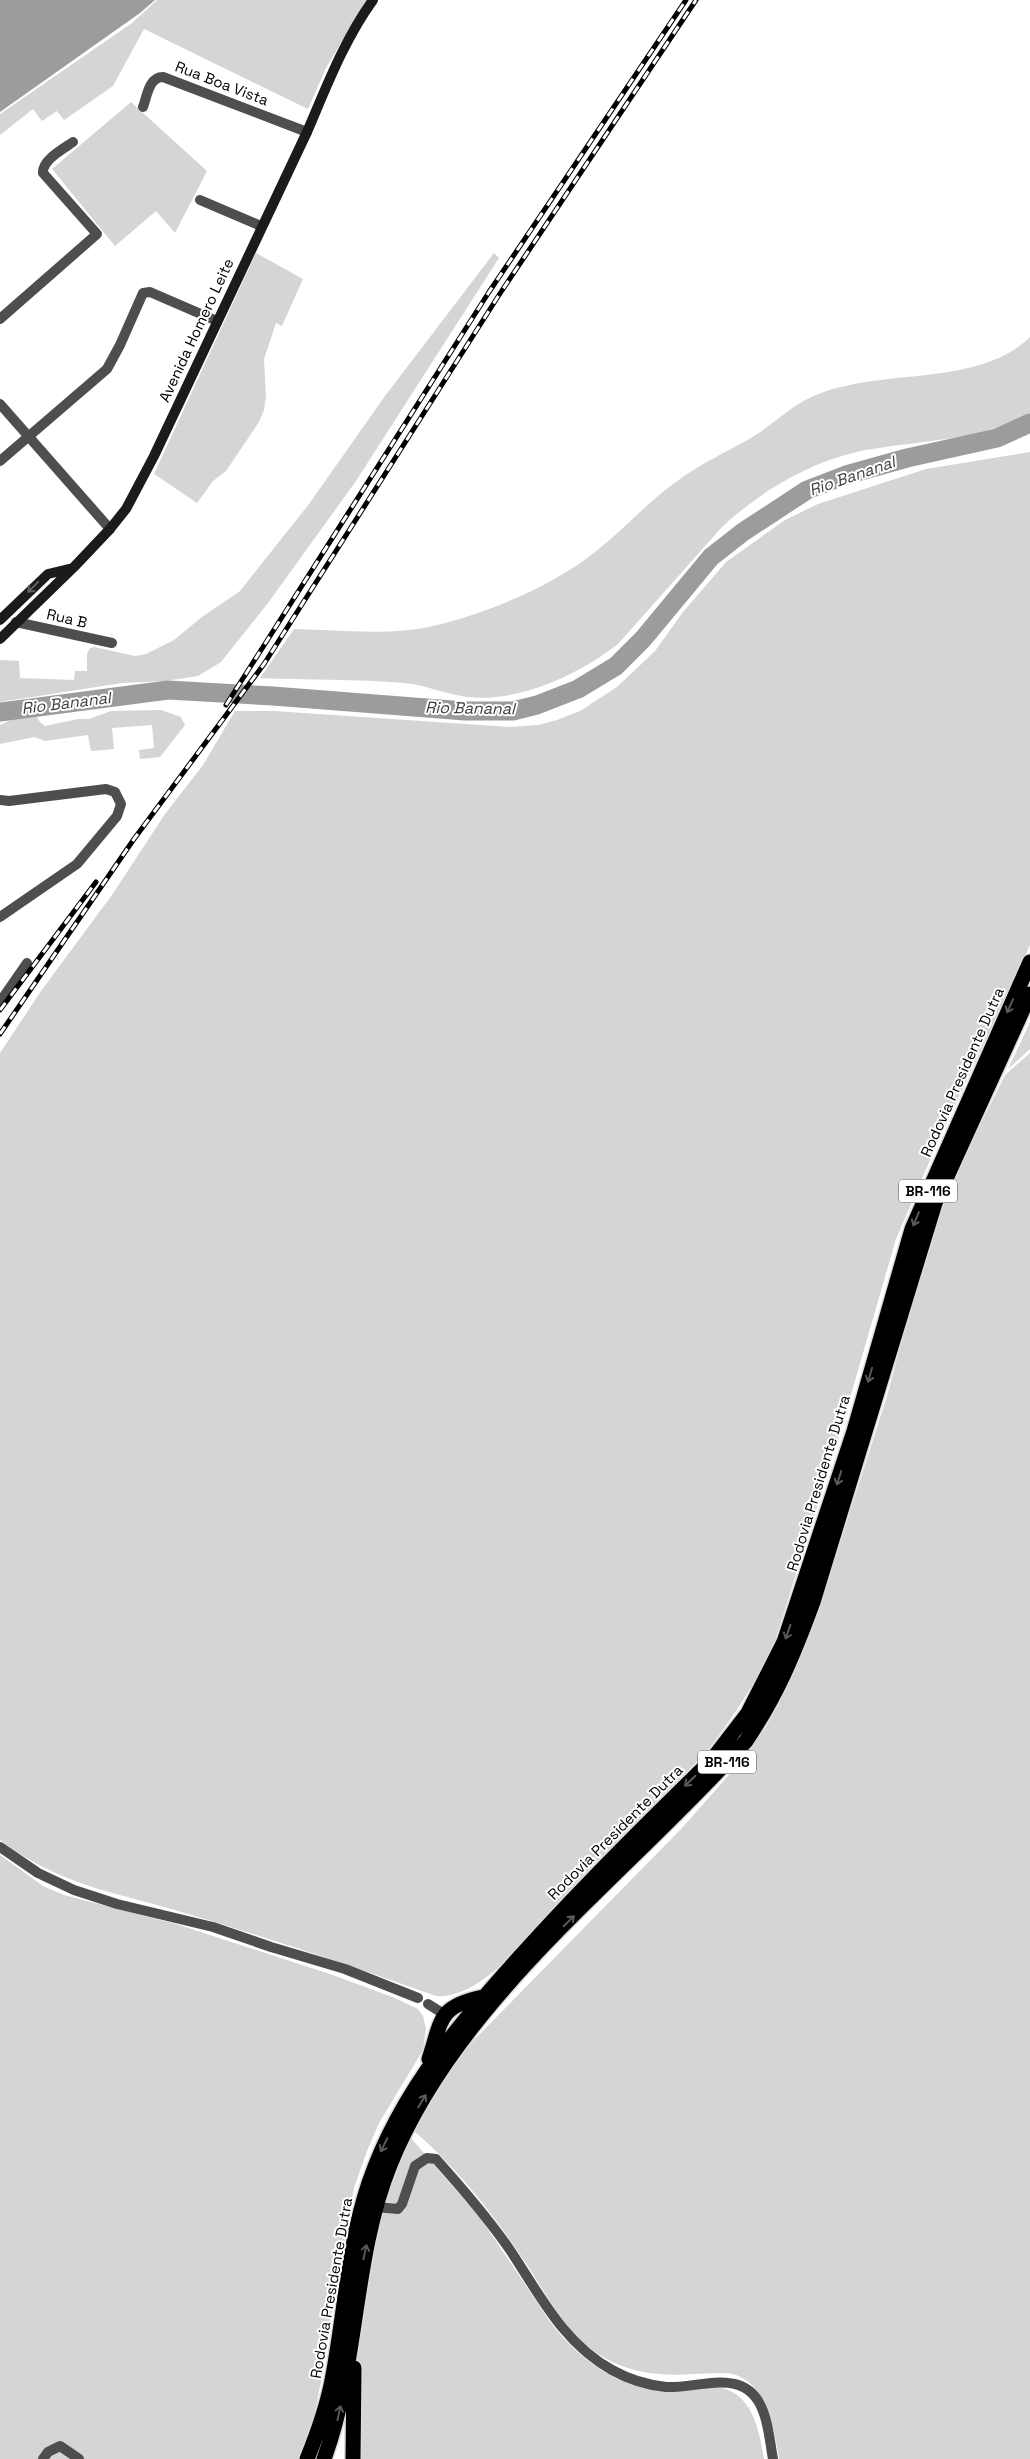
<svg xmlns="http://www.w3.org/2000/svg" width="1030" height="2459" viewBox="0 0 1030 2459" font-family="'Space Grotesk',sans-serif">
	<rect width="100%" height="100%" fill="#fff"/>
	<path fill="#d5d5d5" d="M 157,0 L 367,0 L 326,68 L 308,109 L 144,29 L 113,86 L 64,120 L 57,111 L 42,121 L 33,109 L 0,135 L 0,114 L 132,23 Z
		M 131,102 L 207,171 L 175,233 L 156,211 L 115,246 L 52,169 Z
		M 256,253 L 303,279 L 282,326 L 276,323 L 264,359 L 266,396 L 264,410 L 259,422 L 226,471 L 213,481 L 197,503 L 154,474 Z
		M 494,253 L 499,258 L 356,481 L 268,603 L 221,662 L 198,676 L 165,681 L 122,683 L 0,702 L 0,660 L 19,661 L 20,678 L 74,680 L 75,671 L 87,671 L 87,654 L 90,648 L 94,647 L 135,656 L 146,654 L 174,640 L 202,617 L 240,591 L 309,504 L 385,396 Z
		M 1030,337 L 1030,413 C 982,440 925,440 872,449 C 816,458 763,489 722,527 L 618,644 C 578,675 518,703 467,697 C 445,694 426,685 404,683 C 356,679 308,680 260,678 L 294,629 C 338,630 391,636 433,626 C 488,613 556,585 600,548 C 627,526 651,499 680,479 C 702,463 728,451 751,438 C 774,424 791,405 816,395 C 883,367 977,388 1030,337 Z
		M 1030,452 L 1030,945 L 937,1144 L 896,1239 L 837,1443 L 775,1641 C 757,1681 734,1716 707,1751 L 508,1959 C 489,1976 464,1998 436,1996 C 354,1967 272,1939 188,1914 C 117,1892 62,1887 0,1840 L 0,1053 L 41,991 L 112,895 L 165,814 L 203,765 L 235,711 L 274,711 L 511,727 L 538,725 L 557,720 L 580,711 L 617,687 L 655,651 L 683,612 L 726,562 L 785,520 L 818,504 L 926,469 Z
		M 32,710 L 40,722 L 45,726 L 78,719 L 89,719 L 111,711 L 161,710 L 181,717 L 185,725 L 160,757 L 140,759 L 139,750 L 154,748 L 152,725 L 112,728 L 114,749 L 91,751 L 88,735 L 45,741 L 34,737 L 0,744 L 0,725 Z
		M 1030,1022 L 1030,1049 L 1008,1069 Z
		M 1030,1053 L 1030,2459 L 779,2459 C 775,2431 766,2381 732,2374 C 720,2372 706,2374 694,2374 C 662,2376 632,2374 603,2357 C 565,2335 547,2294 523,2259 C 491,2211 456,2167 413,2130 L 454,2063 L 474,2040 L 682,1828 L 728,1776 L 766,1727 L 793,1674 L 828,1581 L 887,1396 L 923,1262 L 946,1194 L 1005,1075 Z
		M 0,1855 L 43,1886 L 64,1895 L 176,1924 L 330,1974 L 395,1998 L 418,2009 L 423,2016 L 426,2029 L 423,2050 L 379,2123 L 367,2151 L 354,2188 L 331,2315 L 321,2382 L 313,2421 L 301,2459 L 0,2459 Z
		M 410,2137 L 481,2219 L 551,2323 C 574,2354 611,2383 650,2389 C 661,2391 673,2389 684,2388 C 694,2388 705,2387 715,2387 C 752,2390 759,2429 764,2459 L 357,2459 C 357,2417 354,2374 358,2333 C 365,2266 381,2198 410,2137 Z"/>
	<path fill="#9c9c9c" d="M 0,0 L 155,0 L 140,13 L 0,112 Z"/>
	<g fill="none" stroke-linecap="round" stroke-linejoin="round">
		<path stroke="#9c9c9c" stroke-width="19" d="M 0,712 L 168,690 L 273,696 L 465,711 L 513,711 L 537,705 L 578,689 L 616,666 L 643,639 L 711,557 L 743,532 L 807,490 L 846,475 L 907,458 L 997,438 L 1030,423"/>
		<g stroke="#dbdbdb" stroke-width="18">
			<path id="highway" d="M 429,2059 C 442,2020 438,2006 483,1997
				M 307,2459 C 318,2432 328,2404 333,2375 C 345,2311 348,2245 369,2183 C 401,2088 469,2012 535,1940 C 592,1878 651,1819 711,1761 L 748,1713 L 784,1642 L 854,1431 L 912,1229 L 1030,962
				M 324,2459 C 359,2364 352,2260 390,2165 C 458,1996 627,1875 746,1741 C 777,1695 794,1654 813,1602 L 935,1203 L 1030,994
				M 353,2459 L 354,2368"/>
		</g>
		<path stroke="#4e4e4e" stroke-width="10" d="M 143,107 C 147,96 149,77 163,77 L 307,132
			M 200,200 L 261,226
			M 0,319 L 97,234 L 43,173 C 42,160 63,149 73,142
			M 0,404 L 110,529
			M 0,461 L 107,369 L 120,345 L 143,293 L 150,292 L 217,321
			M 16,622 L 112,643
			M 0,800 L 9,801 L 106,789 L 115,792 L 121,804 L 117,816 L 77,864 L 0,917
			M 0,1002 L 27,963
			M 0,1847 L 38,1873 L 74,1890 L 117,1904 L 213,1927 L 271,1947 L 345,1969 L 418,1998
			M 428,2004 L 444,2014
			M 376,2207 L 398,2209 L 402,2204 L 415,2166 L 427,2158 L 436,2159 C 462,2188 488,2218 510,2250 C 540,2295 563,2343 612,2370 C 628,2379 647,2385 666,2387 C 699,2389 746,2365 763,2411 C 769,2426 770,2443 773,2459
			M 43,2459 L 48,2452 L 60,2446 L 79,2459"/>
		<path stroke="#1b1b1b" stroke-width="10" d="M 0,620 L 48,574 L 73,568
			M 0,639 L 74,567 L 110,529 L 126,509 L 154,456 L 307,132 C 326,88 344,40 373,0"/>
		<use href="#highway" stroke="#000" stroke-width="15"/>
		<g stroke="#000" stroke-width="5">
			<path id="rail" d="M 226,705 L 489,292 L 686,0
				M 0,1010 L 96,882
				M 0,1034 L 134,839 L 264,664 L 499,295 L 696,0"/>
		</g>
		<use href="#rail" stroke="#fff" stroke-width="3" stroke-dasharray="9" stroke-linecap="butt"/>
	</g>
	<defs><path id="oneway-shaft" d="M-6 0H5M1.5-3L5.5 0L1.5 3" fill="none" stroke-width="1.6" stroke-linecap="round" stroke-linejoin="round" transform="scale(1.25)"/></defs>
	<use stroke="#5f5f5f" href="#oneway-shaft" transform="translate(33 587) rotate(135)"/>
	<g stroke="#595959">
		<use href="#oneway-shaft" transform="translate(1010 1006) rotate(114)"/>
		<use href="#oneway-shaft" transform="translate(916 1219) rotate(113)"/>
		<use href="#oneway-shaft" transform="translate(870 1375) rotate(106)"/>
		<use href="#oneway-shaft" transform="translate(839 1478) rotate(108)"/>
		<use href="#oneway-shaft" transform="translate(788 1632) rotate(109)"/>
		<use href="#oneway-shaft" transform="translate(690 1781) rotate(136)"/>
		<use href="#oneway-shaft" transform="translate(569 1921) rotate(-45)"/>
		<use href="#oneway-shaft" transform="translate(422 2101) rotate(-59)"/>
		<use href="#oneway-shaft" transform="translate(384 2145) rotate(116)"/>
		<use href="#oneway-shaft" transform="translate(365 2252) rotate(-78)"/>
		<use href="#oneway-shaft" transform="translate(339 2413) rotate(-78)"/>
	</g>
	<g text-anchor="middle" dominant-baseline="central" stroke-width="4" stroke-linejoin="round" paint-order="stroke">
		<g fill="#fff" stroke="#4c4c4c" stroke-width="1">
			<rect x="899" y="1179.5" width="58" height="23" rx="4"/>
			<rect x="698" y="1750.5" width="58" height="23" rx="4"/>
		</g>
		<g font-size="14" font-weight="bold" fill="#000">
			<text x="928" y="1191">BR-116</text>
			<text x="727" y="1762">BR-116</text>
		</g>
		<g font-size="15" fill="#000" stroke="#fff">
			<text transform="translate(222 83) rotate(21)">Rua Boa Vista</text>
			<text transform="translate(196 330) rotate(-65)">Avenida Homero Leite</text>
			<text transform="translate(67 618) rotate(13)">Rua B</text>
			<text transform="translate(962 1072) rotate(-66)">Rodovia Presidente Dutra</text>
			<text transform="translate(818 1483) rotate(-73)">Rodovia Presidente Dutra</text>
			<text transform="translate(615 1832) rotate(-45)">Rodovia Presidente Dutra</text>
			<text transform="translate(331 2288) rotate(-80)">Rodovia Presidente Dutra</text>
		</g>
		<g font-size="16" font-style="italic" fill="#3d3d3d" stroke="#fff">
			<text transform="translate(852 476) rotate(-19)">Rio Bananal</text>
			<text transform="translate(66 703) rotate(-7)">Rio Bananal</text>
			<text transform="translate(470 708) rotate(1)">Rio Bananal</text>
		</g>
	</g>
</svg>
